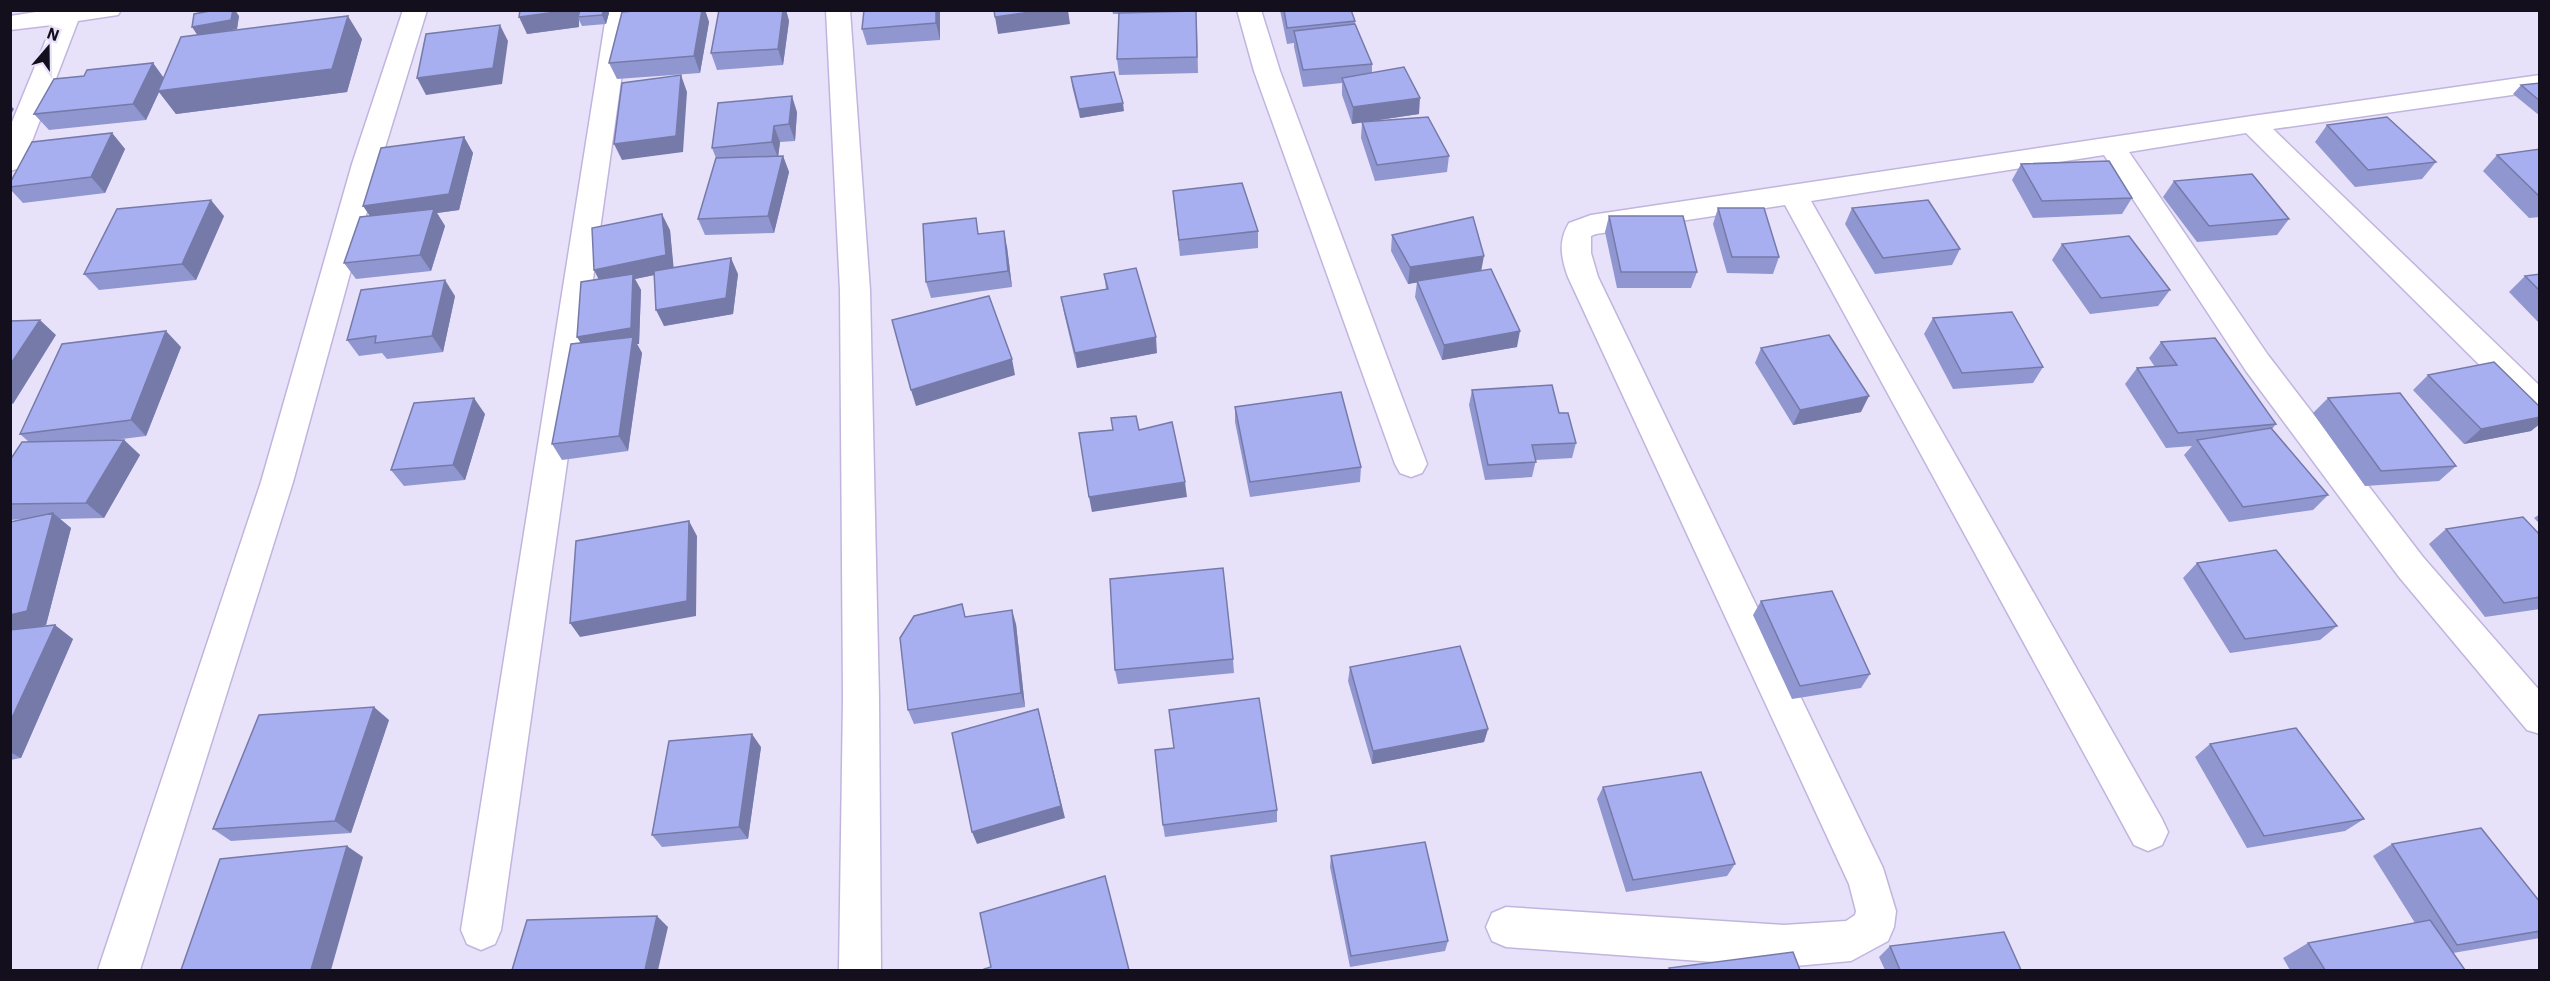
<svg xmlns="http://www.w3.org/2000/svg" width="2550" height="981" viewBox="0 0 2550 981" font-family="'IBM Plex Sans',sans-serif">
	<rect width="100%" height="100%" fill="#e8e1fa"/>
	<g fill="none" stroke-linecap="round" stroke-linejoin="round">
		<g stroke="#c1b5de" stroke-width="3">
			<path id="minor" d="M 49,10 L 121,10 L 118,15 L 78,21 L 24,162 L 20,168 L 10,171 L 10,127 L 52,25 L 10,30 L 10,16 Z
				M 403,10 L 427,10 L 380,164 L 293,482 L 140,970 L 98,970 L 261,482 L 352,164 Z
				M 607,10 L 631,10 L 501,930 L 495,944 L 481,950 L 467,944 L 461,930 Z
				M 826,10 L 850,10 L 870,290 L 879,698 L 881,970 L 839,970 L 843,698 L 840,290 Z
				M 1237,10 L 1261,10 L 1280,71 L 1427,464 L 1422,473 L 1411,477 L 1400,473 L 1395,464 L 1254,71 Z
				M 2540,75 L 2540,91 L 2273,129 L 2540,386 L 2540,418 L 2529,414 L 2246,133 L 2129,152 L 2268,355 L 2423,557 L 2540,691 L 2540,734 L 2527,730 L 2399,577 L 2246,371 L 2104,155 L 1811,201 L 2162,819 L 2168,832 L 2162,845 L 2148,851 L 2134,845 L 1785,205 L 1596,234 L 1591,236 L 1591,253 L 1598,277 L 1883,868 L 1896,911 L 1894,927 L 1888,941 L 1851,961 L 1784,967 L 1506,947 L 1492,941 L 1486,927 L 1492,913 L 1506,907 L 1784,925 L 1846,921 L 1855,915 L 1856,911 L 1849,884 L 1568,277 C 1561,258 1558,241 1569,223 L 1591,215 L 2252,116 Z"/>
		</g>
		<use href="#minor" fill="#fff" fill-rule="evenodd"/>
	</g>
	<path fill="#9096cf" d="M 520,10 L 608,10 L 609,13 L 606,24 L 582,26 L 579,20 L 579,27 L 527,34 Z
		M 702,10 L 705,10 L 709,22 L 700,73 L 617,79 L 609,63 Z
		M 716,10 L 786,10 L 789,21 L 783,65 L 717,70 L 711,53 L 719,12 L 717,12 Z
		M 940,10 L 940,40 L 867,45 L 862,29 Z
		M 1112,10 L 1179,10 L 1163,11 L 1197,27 L 1198,73 L 1119,75 L 1117,59 L 1119,14 L 1113,14 Z
		M 1280,10 L 1351,10 L 1355,21 L 1355,25 L 1372,64 L 1372,73 L 1419,114 L 1365,122 L 1449,156 L 1447,172 L 1375,181 L 1361,138 L 1362,122 L 1352,124 L 1342,95 L 1342,83 L 1303,87 L 1294,47 L 1294,43 L 1287,44 Z
		M 239,16 L 237,29 L 219,32 L 362,39 L 347,92 L 176,114 L 159,92 L 146,120 L 49,130 L 34,114 L 153,63 L 164,78 L 197,35 Z
		M 1071,77 L 1124,111 L 1080,118 L 1072,86 Z
		M 2540,83 L 2540,116 L 2513,94 L 2521,85 Z
		M 797,112 L 795,141 L 780,142 L 778,156 L 783,156 L 789,172 L 774,233 L 705,235 L 698,219 L 716,158 L 712,148 Z
		M 2327,125 L 2436,162 L 2422,179 L 2355,187 L 2315,142 Z
		M 112,133 L 125,149 L 105,193 L 23,203 L 10,189 L 10,183 Z
		M 464,137 L 473,153 L 459,210 L 437,213 L 445,226 L 431,271 L 356,279 L 344,263 L 370,216 Z
		M 2540,149 L 2540,217 L 2529,218 L 2483,171 L 2497,155 Z
		M 2021,164 L 2132,198 L 2122,214 L 2033,218 L 2012,180 Z
		M 2174,181 L 2289,219 L 2277,235 L 2197,242 L 2163,197 Z
		M 1173,191 L 1258,231 L 1258,248 L 1180,256 Z
		M 1718,208 L 1779,257 L 1773,274 L 1727,273 L 1713,224 Z
		M 1852,208 L 1960,249 L 1952,265 L 1875,274 L 1845,224 Z
		M 224,216 L 196,280 L 99,290 L 84,274 Z
		M 1609,216 L 1697,272 L 1691,288 L 1617,288 L 1605,232 Z
		M 670,230 L 673,267 L 738,274 L 733,314 L 664,326 L 654,275 L 635,279 L 641,290 L 639,344 L 637,344 L 642,353 L 628,451 L 562,460 L 552,444 L 581,343 L 577,337 L 599,280 Z
		M 979,234 L 1007,247 L 1012,287 L 931,298 L 926,282 Z
		M 1392,235 L 1481,270 L 1517,347 L 1442,360 L 1415,297 L 1417,282 L 1408,284 L 1391,251 Z
		M 2062,244 L 2170,290 L 2158,306 L 2090,314 L 2052,260 Z
		M 1104,274 L 1157,353 L 1077,368 L 1064,313 L 1061,297 L 1106,289 Z
		M 2540,274 L 2540,324 L 2509,292 L 2525,276 Z
		M 455,296 L 443,352 L 387,359 L 382,353 L 359,356 L 347,340 Z
		M 1933,318 L 2043,367 L 2033,383 L 1953,389 L 1924,334 Z
		M 2161,342 L 2276,424 L 2272,429 L 2328,495 L 2313,510 L 2229,522 L 2184,455 L 2192,446 L 2166,448 L 2125,384 L 2137,368 L 2155,367 L 2149,358 Z
		M 181,347 L 146,436 L 114,440 L 124,440 L 140,455 L 104,518 L 60,519 L 71,528 L 46,625 L 41,627 L 73,639 L 21,758 L 10,760 L 10,522 L 23,519 L 10,520 L 10,460 L 29,442 L 20,434 Z
		M 1761,348 L 1861,412 L 1793,425 L 1755,363 Z
		M 2428,375 L 2531,431 L 2464,444 L 2413,390 Z
		M 1472,390 L 1559,413 L 1576,443 L 1572,458 L 1536,460 L 1532,477 L 1485,480 L 1469,405 Z
		M 2328,398 L 2456,466 L 2439,481 L 2365,486 L 2313,413 Z
		M 1235,407 L 1361,467 L 1360,482 L 1250,497 L 1235,422 Z
		M 485,414 L 465,480 L 404,486 L 391,470 Z
		M 2540,514 L 2540,524 L 2534,518 Z
		M 2446,529 L 2540,535 L 2540,609 L 2485,617 L 2429,544 Z
		M 2197,563 L 2337,626 L 2320,640 L 2230,653 L 2183,578 Z
		M 1761,601 L 1870,674 L 1861,688 L 1792,699 L 1753,615 Z
		M 1016,624 L 1025,707 L 914,724 L 908,710 Z
		M 1233,659 L 1234,673 L 1118,684 L 1115,670 Z
		M 1350,667 L 1488,729 L 1484,742 L 1372,764 L 1348,681 Z
		M 389,720 L 351,833 L 231,841 L 213,829 Z
		M 2210,744 L 2364,819 L 2345,831 L 2247,848 L 2195,757 Z
		M 761,747 L 748,839 L 662,847 L 652,835 Z
		M 1603,787 L 1735,864 L 1727,876 L 1626,892 L 1597,799 Z
		M 1277,810 L 1277,822 L 1165,837 L 1163,825 Z
		M 2392,844 L 2540,902 L 2540,938 L 2453,953 L 2465,970 L 2290,970 L 2283,958 L 2308,943 L 2415,923 L 2373,856 Z
		M 1331,856 L 1448,941 L 1445,951 L 1350,967 L 1330,867 Z
		M 1890,946 L 2021,970 L 1885,970 L 1879,957 Z"/>
	<path fill="#767aa9" d="M 233,10 L 235,10 L 239,16 L 237,29 L 198,36 L 192,27 Z
		M 571,10 L 595,10 L 578,17 L 579,20 L 579,27 L 527,34 L 519,17 Z
		M 604,10 L 608,10 L 609,13 L 606,24 L 602,15 Z
		M 702,10 L 705,10 L 709,22 L 700,73 L 694,56 Z
		M 783,10 L 786,10 L 789,21 L 783,65 L 778,49 Z
		M 936,10 L 940,10 L 940,40 L 936,23 Z
		M 1044,10 L 1068,10 L 1070,24 L 998,34 L 995,17 Z
		M 348,16 L 362,39 L 347,92 L 176,114 L 159,92 L 146,120 L 133,104 L 153,63 L 165,80 Z
		M 500,25 L 508,41 L 502,84 L 426,95 L 417,78 Z
		M 681,75 L 687,92 L 683,152 L 622,160 L 614,144 Z
		M 792,96 L 797,112 L 795,141 L 789,124 Z
		M 1420,98 L 1419,114 L 1352,124 L 1353,107 Z
		M 1123,103 L 1124,111 L 1080,118 L 1079,109 Z
		M 10,105 L 14,109 L 10,116 Z
		M 774,126 L 780,142 L 778,158 L 772,142 Z
		M 112,133 L 125,149 L 105,193 L 91,177 Z
		M 464,137 L 473,153 L 459,210 L 437,213 L 445,226 L 431,271 L 420,255 L 374,222 L 363,206 Z
		M 783,156 L 789,172 L 774,233 L 768,216 Z
		M 211,200 L 224,216 L 196,280 L 182,264 Z
		M 662,214 L 670,230 L 674,271 L 635,279 L 641,290 L 639,344 L 637,344 L 642,353 L 628,451 L 619,436 L 587,353 L 577,337 L 602,286 L 594,270 Z
		M 1004,231 L 1007,247 L 1012,287 L 1008,271 Z
		M 1484,256 L 1481,272 L 1408,284 L 1410,267 Z
		M 731,258 L 738,274 L 733,314 L 664,326 L 656,310 Z
		M 445,280 L 455,296 L 443,352 L 432,336 Z
		M 40,320 L 56,335 L 13,404 L 10,402 L 10,365 Z
		M 166,331 L 181,347 L 146,436 L 131,420 Z
		M 1520,331 L 1517,347 L 1442,360 L 1444,345 Z
		M 1156,337 L 1157,353 L 1077,368 L 1075,353 Z
		M 1012,359 L 1015,375 L 916,406 L 911,390 Z
		M 1869,396 L 1861,412 L 1793,425 L 1800,410 Z
		M 474,398 L 485,414 L 465,480 L 453,465 Z
		M 2540,417 L 2540,424 L 2531,431 L 2464,444 L 2481,429 Z
		M 124,440 L 140,455 L 104,518 L 86,503 Z
		M 1185,482 L 1187,497 L 1092,512 L 1089,497 Z
		M 53,513 L 71,528 L 46,625 L 10,633 L 10,615 Z
		M 689,521 L 697,536 L 696,616 L 580,637 L 570,623 Z
		M 1012,610 L 1016,624 L 1025,707 L 1021,693 Z
		M 55,625 L 73,639 L 21,758 L 10,752 L 10,722 Z
		M 374,707 L 389,720 L 351,833 L 335,821 Z
		M 1038,709 L 1065,818 L 977,844 L 972,832 Z
		M 1488,729 L 1484,742 L 1372,764 L 1373,751 Z
		M 752,734 L 761,747 L 748,839 L 739,827 Z
		M 347,846 L 363,857 L 331,970 L 311,970 Z
		M 657,916 L 668,927 L 658,970 L 645,970 Z"/>
	<path fill="#a8aff1" stroke="#767aa9" stroke-width="1.5" d="M 215,10 L 233,10 L 231,20 L 192,27 L 194,14 Z
		M 520,10 L 571,10 L 519,17 Z
		M 580,10 L 604,10 L 602,15 L 578,17 Z
		M 644,10 L 702,10 L 694,56 L 609,63 L 622,12 Z
		M 719,10 L 783,10 L 778,49 L 711,53 Z
		M 864,10 L 936,10 L 936,23 L 862,29 Z
		M 994,10 L 1044,10 L 995,17 Z
		M 1284,10 L 1351,10 L 1355,21 L 1287,28 Z
		M 1196,11 L 1197,57 L 1117,59 L 1119,13 Z
		M 348,16 L 332,69 L 158,91 L 181,37 Z
		M 1355,24 L 1372,64 L 1303,70 L 1294,31 Z
		M 500,25 L 493,68 L 417,78 L 426,34 Z
		M 153,63 L 133,104 L 34,114 L 54,79 L 84,76 L 87,70 Z
		M 1404,67 L 1420,98 L 1353,107 L 1342,78 Z
		M 1114,72 L 1123,103 L 1079,109 L 1071,77 Z
		M 681,75 L 676,136 L 614,144 L 622,83 Z
		M 2540,83 L 2540,101 L 2521,85 Z
		M 792,96 L 789,124 L 774,126 L 772,142 L 712,148 L 718,103 Z
		M 1428,117 L 1449,156 L 1377,165 L 1362,122 Z
		M 2387,117 L 2436,162 L 2368,170 L 2327,125 Z
		M 112,133 L 91,177 L 10,187 L 10,183 L 32,142 Z
		M 464,137 L 449,194 L 363,206 L 381,148 Z
		M 2540,149 L 2540,197 L 2497,155 Z
		M 783,156 L 768,216 L 698,219 L 716,158 Z
		M 2109,161 L 2132,198 L 2042,201 L 2021,164 Z
		M 2252,174 L 2289,219 L 2209,226 L 2174,181 Z
		M 1242,183 L 1258,231 L 1179,240 L 1173,191 Z
		M 211,200 L 182,264 L 84,274 L 117,209 Z
		M 1928,200 L 1960,249 L 1883,258 L 1852,208 Z
		M 1718,208 L 1764,208 L 1779,257 L 1732,257 Z
		M 434,209 L 420,255 L 344,263 L 360,217 Z
		M 662,214 L 666,255 L 594,270 L 592,228 Z
		M 1609,216 L 1683,216 L 1697,272 L 1621,272 Z
		M 1473,217 L 1484,256 L 1410,267 L 1392,235 Z
		M 976,218 L 978,234 L 1004,231 L 1008,271 L 926,282 L 923,224 Z
		M 2129,236 L 2170,290 L 2101,298 L 2062,244 Z
		M 731,258 L 726,298 L 656,310 L 654,271 Z
		M 1136,268 L 1156,337 L 1075,353 L 1061,297 L 1108,289 L 1104,274 Z
		M 1491,269 L 1520,331 L 1444,345 L 1417,281 Z
		M 633,274 L 631,328 L 577,337 L 581,282 Z
		M 2540,274 L 2540,291 L 2525,276 Z
		M 445,280 L 432,336 L 375,343 L 376,336 L 347,340 L 361,290 Z
		M 989,296 L 1012,359 L 911,390 L 892,320 Z
		M 2012,312 L 2043,367 L 1962,373 L 1933,318 Z
		M 40,320 L 10,365 L 10,321 Z
		M 166,331 L 131,420 L 20,434 L 62,344 Z
		M 1829,335 L 1869,396 L 1800,410 L 1761,348 Z
		M 633,337 L 619,436 L 552,444 L 571,344 Z
		M 2215,338 L 2276,424 L 2178,433 L 2137,368 L 2177,365 L 2161,342 Z
		M 2494,362 L 2540,407 L 2540,417 L 2481,429 L 2428,375 Z
		M 1552,385 L 1559,413 L 1568,413 L 1576,443 L 1532,445 L 1536,462 L 1488,465 L 1472,390 Z
		M 1341,392 L 1361,467 L 1250,482 L 1235,407 Z
		M 2400,393 L 2456,466 L 2381,471 L 2328,398 Z
		M 474,398 L 453,465 L 391,470 L 414,403 Z
		M 1136,416 L 1139,430 L 1172,422 L 1185,482 L 1089,497 L 1079,433 L 1113,430 L 1111,418 Z
		M 2271,428 L 2328,495 L 2243,507 L 2197,440 Z
		M 124,440 L 86,503 L 10,504 L 10,460 L 22,442 Z
		M 53,513 L 27,611 L 10,615 L 10,522 Z
		M 2523,517 L 2540,535 L 2540,597 L 2504,603 L 2446,529 Z
		M 689,521 L 687,601 L 570,623 L 576,541 Z
		M 2276,550 L 2337,626 L 2245,639 L 2197,563 Z
		M 1223,568 L 1233,659 L 1115,670 L 1110,579 Z
		M 1832,591 L 1870,674 L 1800,686 L 1761,601 Z
		M 962,604 L 965,617 L 1012,610 L 1021,693 L 908,710 L 900,638 L 914,616 Z
		M 55,625 L 10,722 L 10,630 Z
		M 1460,646 L 1488,729 L 1373,751 L 1350,667 Z
		M 1259,698 L 1277,810 L 1163,825 L 1155,750 L 1174,748 L 1169,710 Z
		M 374,707 L 335,821 L 213,829 L 259,715 Z
		M 1038,709 L 1061,806 L 972,832 L 952,733 Z
		M 2296,728 L 2364,819 L 2264,836 L 2210,744 Z
		M 752,734 L 739,827 L 652,835 L 669,741 Z
		M 1701,772 L 1735,864 L 1633,880 L 1603,787 Z
		M 2481,828 L 2540,902 L 2540,931 L 2457,945 L 2392,844 Z
		M 1425,842 L 1448,941 L 1351,956 L 1331,856 Z
		M 347,846 L 311,970 L 181,970 L 220,859 Z
		M 1105,876 L 1129,970 L 984,970 L 984,969 L 991,967 L 980,913 Z
		M 657,916 L 645,970 L 512,970 L 527,920 Z
		M 2430,920 L 2465,970 L 2325,970 L 2308,943 Z
		M 2004,932 L 2021,970 L 1900,970 L 1890,946 Z
		M 1793,952 L 1800,970 L 1670,970 L 1669,968 Z"/>
	<rect width="2550" height="981" fill="none" stroke="#140f1d" stroke-width="24"/>
	<g transform="translate(48 48) rotate(20)" stroke="#e8e1fa" stroke-width="4.5" paint-order="stroke">
	<path d="M0-4.5L10 22L0 15L-10 22Z" fill="#140f1d"/>
	<text y="-9" font-size="16" font-weight="bold" text-anchor="middle" fill="#140f1d">N</text>
	</g>
</svg>
